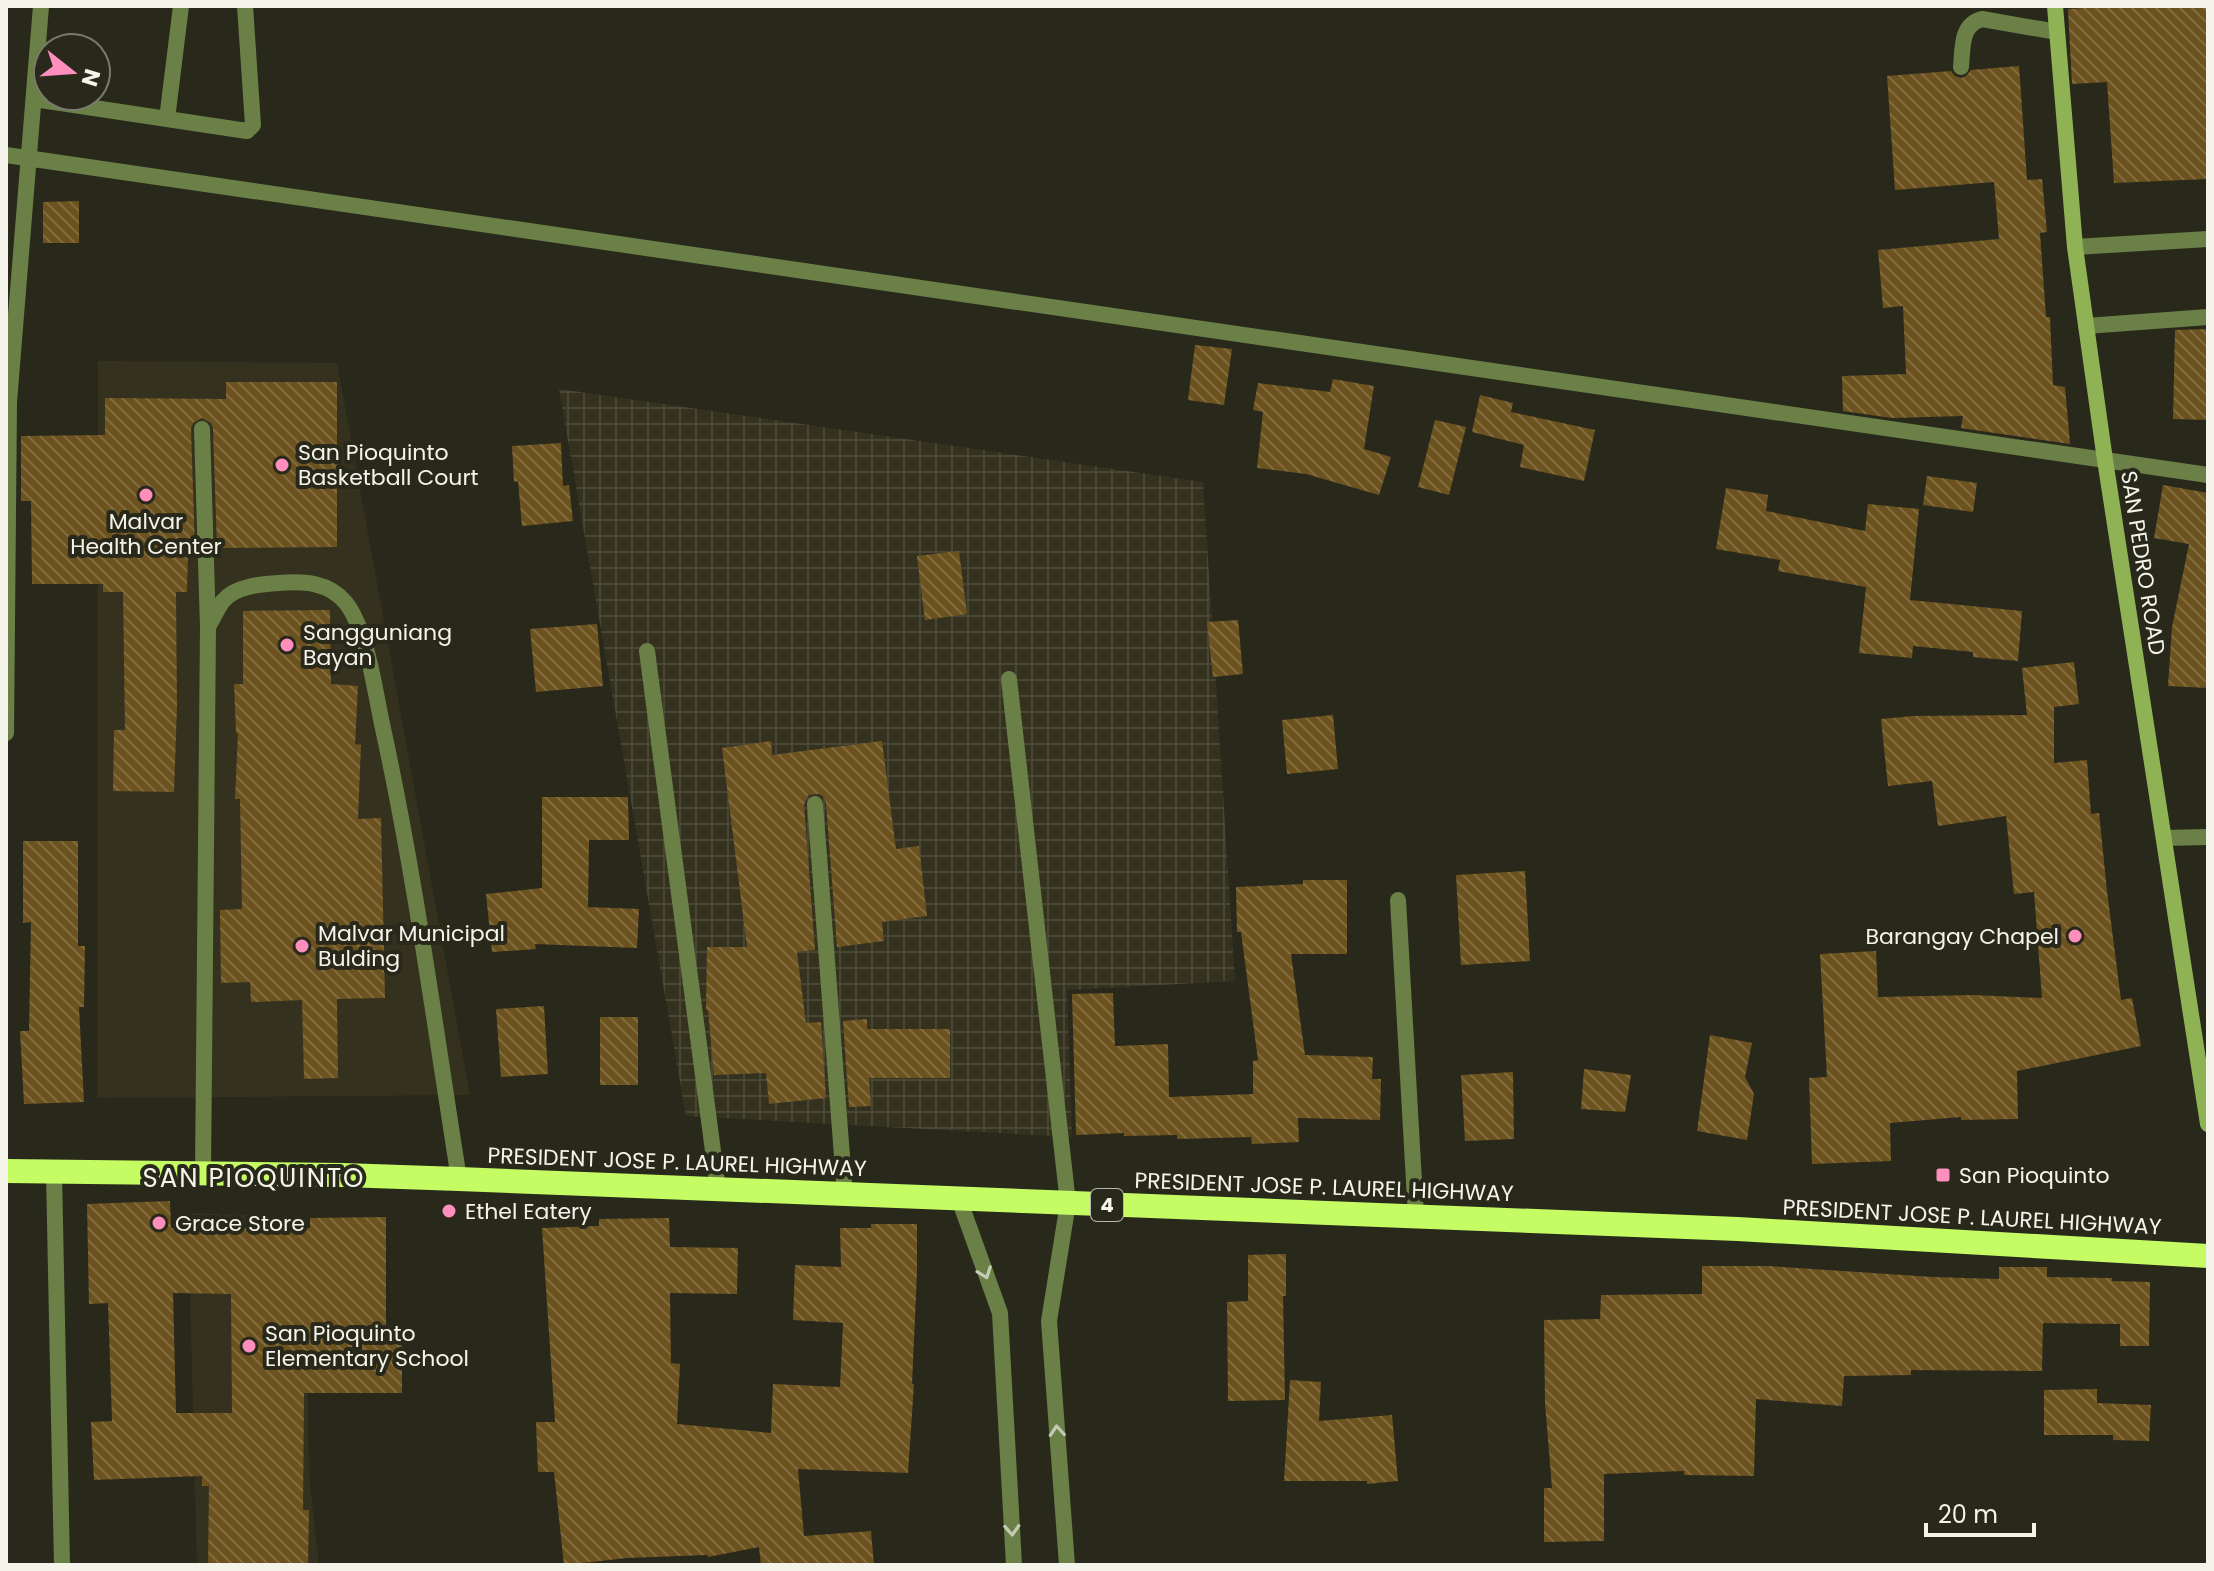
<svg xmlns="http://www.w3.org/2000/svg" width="2214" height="1571" viewBox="0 0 2214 1571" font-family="Poppins,sans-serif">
	<defs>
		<pattern id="industrial-grid" width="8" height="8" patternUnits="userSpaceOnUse" patternTransform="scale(2)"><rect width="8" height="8" fill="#34321f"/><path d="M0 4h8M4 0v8" fill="none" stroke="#484635"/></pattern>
		<pattern id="building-back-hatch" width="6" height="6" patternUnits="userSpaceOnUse" patternTransform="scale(2)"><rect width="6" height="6" fill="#6c521e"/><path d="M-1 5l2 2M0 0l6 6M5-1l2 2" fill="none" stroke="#826c3f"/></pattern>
	</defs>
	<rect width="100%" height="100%" fill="#29291b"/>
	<path fill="#34321f" d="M 98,361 L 337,363 L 470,1095 L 97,1098 Z
		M 188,1213 L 305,1217 L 309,1475 L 319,1565 L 197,1565 Z"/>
	<path fill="url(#industrial-grid)" d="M 559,389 L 1203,482 L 1235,981 L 1067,990 L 1072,1137 L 686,1116 Z"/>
	<path fill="url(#building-back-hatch)" fill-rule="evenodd" d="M 2120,6 L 2208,6 L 2208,179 L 2114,183 L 2107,82 L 2072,84 L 2068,9 Z
		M 2019,66 L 2027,180 L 2042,179 L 2047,232 L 2040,233 L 2046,317 L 2050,317 L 2053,385 L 2065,387 L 2070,444 L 1961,428 L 1963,416 L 1892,418 L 1843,411 L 1842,376 L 1906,374 L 1903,306 L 1883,308 L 1878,250 L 1999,239 L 1994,182 L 1895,190 L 1887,76 L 1951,71 L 1955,76 L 1961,78 L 1966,76 L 1971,70 Z
		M 79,201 L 79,243 L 43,243 L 43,202 Z
		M 2208,329 L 2208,420 L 2173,419 L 2175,330 Z
		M 1195,345 L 1232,349 L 1224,405 L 1188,400 Z
		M 1333,379 L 1374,386 L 1364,449 L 1391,457 L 1379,495 L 1306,474 L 1257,468 L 1263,412 L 1253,410 L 1258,383 L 1330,392 Z
		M 226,382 L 337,382 L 337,547 L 217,548 L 213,428 L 211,423 L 202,418 L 193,423 L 191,429 L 195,548 L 188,548 L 187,592 L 176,592 L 177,706 L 174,792 L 113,791 L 114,730 L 125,730 L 123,592 L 103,592 L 103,584 L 32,584 L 31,501 L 21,501 L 21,436 L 105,435 L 105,398 L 226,399 Z
		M 1480,395 L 1513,403 L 1511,412 L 1595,430 L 1584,481 L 1520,467 L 1524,445 L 1472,432 Z
		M 1435,420 L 1466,427 L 1449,495 L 1418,487 Z
		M 561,443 L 563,486 L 569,485 L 573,521 L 522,526 L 518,481 L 514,482 L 512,446 Z
		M 1927,476 L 1977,483 L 1973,512 L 1923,505 Z
		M 2163,485 L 2208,493 L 2208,688 L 2168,686 L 2172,627 L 2189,544 L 2154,538 Z
		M 1726,488 L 1768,495 L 1766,511 L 1865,531 L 1868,504 L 1919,509 L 1910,600 L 2022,611 L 2018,661 L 1973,657 L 1973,652 L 1913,646 L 1912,658 L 1859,653 L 1866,587 L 1778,571 L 1780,560 L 1716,549 Z
		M 959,551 L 967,614 L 925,620 L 917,556 Z
		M 330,610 L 331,684 L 358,686 L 355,744 L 361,745 L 358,819 L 381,818 L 385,998 L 337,999 L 338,1078 L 304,1079 L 302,1000 L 251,1002 L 250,982 L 221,983 L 220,910 L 242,909 L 240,799 L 235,799 L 238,733 L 236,733 L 234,684 L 243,684 L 243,611 Z
		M 1238,620 L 1243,674 L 1213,677 L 1207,622 Z
		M 597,624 L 603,686 L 536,692 L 530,629 Z
		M 2074,662 L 2079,704 L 2054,707 L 2054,763 L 2087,760 L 2091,814 L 2099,813 L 2107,891 L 2121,1000 L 2132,998 L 2141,1046 L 2017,1071 L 2018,1119 L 1961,1120 L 1961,1117 L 1890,1123 L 1891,1161 L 1812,1164 L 1809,1078 L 1827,1077 L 1820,954 L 1876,951 L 1878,997 L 1973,995 L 2042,998 L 2034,892 L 2014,894 L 2006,816 L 1938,826 L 1932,781 L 1888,786 L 1881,719 L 1913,716 L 2027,715 L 2022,668 Z
		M 1333,715 L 1338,769 L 1287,774 L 1282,720 Z
		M 771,741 L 772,755 L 882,741 L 896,849 L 919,846 L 927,916 L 882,922 L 884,941 L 837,947 L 826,803 L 824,797 L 819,794 L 808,795 L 804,805 L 815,950 L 797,952 L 806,1023 L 821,1022 L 826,1098 L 769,1104 L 766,1073 L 714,1075 L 708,1010 L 706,1010 L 707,947 L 747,947 L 722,748 Z
		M 542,797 L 628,797 L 629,840 L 589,840 L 588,907 L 639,909 L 637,948 L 535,944 L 536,949 L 492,952 L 486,894 L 542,888 Z
		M 23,841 L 78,841 L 78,946 L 85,946 L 84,1007 L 79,1007 L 84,1102 L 24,1104 L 20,1031 L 29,1031 L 31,922 L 23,923 Z
		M 1525,871 L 1530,961 L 1461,965 L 1456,875 Z
		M 1303,880 L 1347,880 L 1347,954 L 1291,954 L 1305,1055 L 1373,1057 L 1372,1079 L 1381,1079 L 1380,1120 L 1298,1118 L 1299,1142 L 1252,1144 L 1251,1137 L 1177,1139 L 1177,1135 L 1124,1136 L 1124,1133 L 1076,1135 L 1072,994 L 1113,993 L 1115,1046 L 1168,1044 L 1169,1097 L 1253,1094 L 1253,1061 L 1258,1060 L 1241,932 L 1237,932 L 1236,887 L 1303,884 Z
		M 544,1006 L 548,1074 L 501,1077 L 496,1009 Z
		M 600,1017 L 638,1017 L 638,1085 L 600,1085 Z
		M 867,1019 L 867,1029 L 950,1029 L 950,1078 L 869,1078 L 871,1106 L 849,1107 L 843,1021 Z
		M 1710,1035 L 1752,1043 L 1745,1077 L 1754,1094 L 1747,1140 L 1697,1131 Z
		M 1584,1069 L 1631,1075 L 1625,1112 L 1581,1109 Z
		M 1513,1072 L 1514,1139 L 1465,1141 L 1461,1075 Z
		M 170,1201 L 171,1228 L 310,1228 L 310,1218 L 386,1217 L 386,1328 L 402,1328 L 402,1393 L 304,1393 L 303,1510 L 309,1510 L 308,1565 L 208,1565 L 209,1486 L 202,1486 L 202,1476 L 94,1480 L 91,1422 L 112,1421 L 108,1303 L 89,1304 L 87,1204 ZM 173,1293 L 231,1294 L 232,1413 L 176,1413 Z
		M 669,1218 L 670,1247 L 738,1248 L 737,1294 L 670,1293 L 671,1363 L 680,1364 L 677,1424 L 771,1433 L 773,1384 L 840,1387 L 843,1323 L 793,1320 L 795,1265 L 841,1267 L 840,1228 L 871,1228 L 871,1224 L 917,1224 L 917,1273 L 912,1384 L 914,1384 L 908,1473 L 798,1469 L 804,1536 L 871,1531 L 874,1565 L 761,1565 L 759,1547 L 708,1557 L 707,1555 L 627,1558 L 564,1565 L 554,1472 L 538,1472 L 536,1422 L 555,1422 L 542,1228 L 599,1226 L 599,1219 Z
		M 1286,1254 L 1286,1296 L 1283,1296 L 1285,1400 L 1228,1401 L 1227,1302 L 1248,1301 L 1248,1255 Z
		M 1702,1266 L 1768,1266 L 1933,1277 L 1999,1279 L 1999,1267 L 2047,1267 L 2047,1277 L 2112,1278 L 2112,1281 L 2150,1282 L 2149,1346 L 2120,1346 L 2120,1324 L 2043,1323 L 2042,1371 L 1911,1370 L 1911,1375 L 1844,1376 L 1842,1406 L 1756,1399 L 1754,1476 L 1684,1475 L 1684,1471 L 1604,1474 L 1604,1541 L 1544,1542 L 1544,1488 L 1552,1488 L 1545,1403 L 1544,1320 L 1600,1319 L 1601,1295 L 1702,1294 Z
		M 1290,1380 L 1321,1382 L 1319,1421 L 1392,1415 L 1398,1481 L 1367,1484 L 1367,1481 L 1284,1481 Z
		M 2097,1389 L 2097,1403 L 2151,1405 L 2149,1441 L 2113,1440 L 2113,1435 L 2044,1435 L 2044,1390 Z"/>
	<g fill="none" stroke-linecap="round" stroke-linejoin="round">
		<path stroke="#6a8047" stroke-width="16" d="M 1961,67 C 1963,48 1960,25 1982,19 L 2057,32
			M 2086,326 L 2208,317
			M 202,429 L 208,627 L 203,1173
			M 208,627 C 213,619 217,609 223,601 C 235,586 262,584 279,583 C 304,581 329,582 346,603 C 367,630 375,691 382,724 C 415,874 435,1028 459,1179
			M 647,651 L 718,1189
			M 1009,679 L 1068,1203
			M 815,804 L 845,1195
			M 2164,838 L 2208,837"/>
		<path stroke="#6a8047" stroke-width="16" d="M 34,99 L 247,131 L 253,125 L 245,6
			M 167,119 L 181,6
			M 6,155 L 2208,475
			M 2075,247 L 2208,239
			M 6,733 L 9,402 L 41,6
			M 1398,900 L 1416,1217
			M 54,1173 L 62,1565
			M 959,1199 L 1000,1313 L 1014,1565
			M 1067,1565 L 1049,1321 L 1068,1203"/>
		<path stroke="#8fb255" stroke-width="16" d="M 2055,6 L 2075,247 L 2105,460 L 2208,1124"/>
		<path stroke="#c5fc64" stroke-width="24" d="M 6,1171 L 343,1175 L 459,1179 L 1738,1229 L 2208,1256"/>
	</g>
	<defs><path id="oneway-chevron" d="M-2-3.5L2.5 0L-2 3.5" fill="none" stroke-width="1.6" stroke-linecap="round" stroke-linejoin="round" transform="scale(2)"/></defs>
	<g stroke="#c4cbb2">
		<use href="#oneway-chevron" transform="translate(985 1273) rotate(70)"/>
		<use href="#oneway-chevron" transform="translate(1057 1431) rotate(-94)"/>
		<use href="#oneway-chevron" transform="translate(1012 1530) rotate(87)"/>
	</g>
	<g fill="#fe8ebb" stroke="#29291b" stroke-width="3">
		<circle cx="282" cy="465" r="8"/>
		<circle cx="146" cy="495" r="8"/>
		<circle cx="287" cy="645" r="8"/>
		<circle cx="2075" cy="936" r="8"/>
		<circle cx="302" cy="946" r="8"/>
		<rect x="1935" y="1167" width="16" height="16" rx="4"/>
		<circle cx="449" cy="1211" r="8"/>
		<circle cx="159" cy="1223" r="8"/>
		<circle cx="249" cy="1346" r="8"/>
	</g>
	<g text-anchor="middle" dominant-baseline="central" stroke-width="8" stroke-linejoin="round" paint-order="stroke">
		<rect fill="#29291b" stroke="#b7b7ad" stroke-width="2" x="1091" y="1189" width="32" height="32" rx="6"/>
		<g font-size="20" font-weight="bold" fill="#f4f4eb">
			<text x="1107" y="1205">4</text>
		</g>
		<g font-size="22" fill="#f4f4eb" stroke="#29291b" text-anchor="start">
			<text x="298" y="452">San Pioquinto<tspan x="298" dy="25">Basketball Court</tspan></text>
			<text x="146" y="521" text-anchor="middle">Malvar<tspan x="146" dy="25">Health Center</tspan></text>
			<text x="303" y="632">Sangguniang<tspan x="303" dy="25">Bayan</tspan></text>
			<text x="318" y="933">Malvar Municipal<tspan x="318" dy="25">Bulding</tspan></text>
			<text x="2059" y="936" text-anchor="end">Barangay Chapel</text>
			<text x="1959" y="1175">San Pioquinto</text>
			<text x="465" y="1211">Ethel Eatery</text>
			<text x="175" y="1223">Grace Store</text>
			<text x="265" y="1333">San Pioquinto<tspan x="265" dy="25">Elementary School</tspan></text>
		</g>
		<g font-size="22" fill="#f4f4eb" stroke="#29291b">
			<text transform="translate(2143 563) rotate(81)">SAN PEDRO ROAD</text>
			<text transform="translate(677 1162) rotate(2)">PRESIDENT JOSE P. LAUREL HIGHWAY</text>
			<text transform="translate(1324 1187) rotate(2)">PRESIDENT JOSE P. LAUREL HIGHWAY</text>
			<text transform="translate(1972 1217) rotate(3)">PRESIDENT JOSE P. LAUREL HIGHWAY</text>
		</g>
		<g font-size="26" letter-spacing="2" fill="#f4f4eb" stroke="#29291b">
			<text x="254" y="1178">SAN PIOQUINTO</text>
		</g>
	</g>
	<rect width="2214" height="1571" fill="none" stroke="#f4f4eb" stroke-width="16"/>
	<g transform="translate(72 72) rotate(107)"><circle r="38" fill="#29291b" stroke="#7a7a6e" stroke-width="2"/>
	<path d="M0-6L14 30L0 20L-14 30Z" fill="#fe8ebb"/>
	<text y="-12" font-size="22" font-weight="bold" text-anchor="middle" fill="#f4f4eb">N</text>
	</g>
	<path d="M1926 1523v12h108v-12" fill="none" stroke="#f4f4eb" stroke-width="4"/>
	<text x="1938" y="1523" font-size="24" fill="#f4f4eb" stroke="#29291b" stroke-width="6" paint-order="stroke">20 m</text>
</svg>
